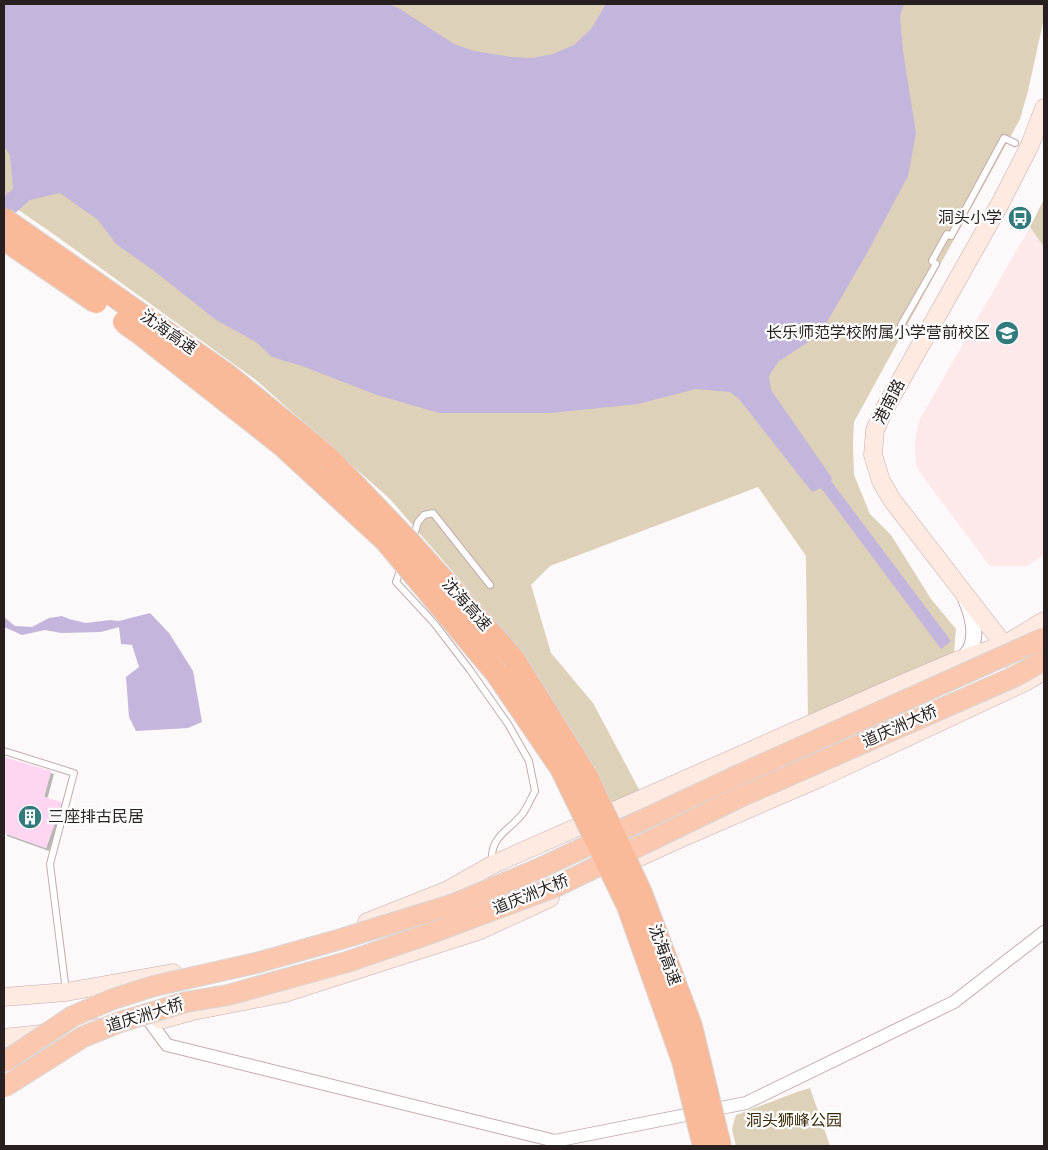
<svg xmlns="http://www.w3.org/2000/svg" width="1048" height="1150" viewBox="0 0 1048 1150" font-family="'Sofia Sans Condensed','Noto Sans SC',sans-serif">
	<defs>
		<filter id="shadow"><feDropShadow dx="3" dy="3" stdDeviation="0" flood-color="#0004"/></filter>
	</defs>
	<rect width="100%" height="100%" fill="#fdf8f9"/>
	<path fill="#fde9ea" d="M 1030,227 L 1044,247 L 1044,555 L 1027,566 L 990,566 L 921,474 L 916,465 L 915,445 L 916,434 L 920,419 Z"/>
	<path fill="#ded1b9" d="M 365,4 L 610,4 L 604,24 L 556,67 L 464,62 Z
		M 896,4 L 1044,4 L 1044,18 L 1028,91 L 1020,119 L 854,422 L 853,442 L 854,475 L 870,514 L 891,535 L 931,599 L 956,629 L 954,652 L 808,719 L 806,556 L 758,487 L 550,566 L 531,585 L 551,653 L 593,703 L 641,793 L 608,803 L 503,630 L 390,499 L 256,380 L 52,233 L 4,200 L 4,147 Z
		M 1044,199 L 1044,247 L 1030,227 Z
		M 810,1088 L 830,1146 L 736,1146 L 732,1129 L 736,1115 L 797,1092 Z"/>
	<path fill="#c3b5dc" d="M 4,4 L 389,4 L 400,9 L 454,44 L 474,51 L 511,57 L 532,58 L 553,54 L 574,45 L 591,29 L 606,4 L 904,4 L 900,16 L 903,51 L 916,133 L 908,176 L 867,253 L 820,334 L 778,362 L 769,376 L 771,390 L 832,478 L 831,481 L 951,641 L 941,649 L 821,488 L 812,492 L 739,399 L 730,392 L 696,389 L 638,404 L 550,413 L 439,413 L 377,395 L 302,366 L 272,357 L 256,342 L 216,320 L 153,270 L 116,244 L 98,220 L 60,193 L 30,200 L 4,223 L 4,196 L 13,189 L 10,155 L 4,147 Z
		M 150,613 L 169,633 L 193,671 L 202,722 L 188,728 L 136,731 L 129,717 L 126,677 L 139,667 L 132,645 L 121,644 L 119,627 L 101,632 L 61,633 L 45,630 L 22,635 L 4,627 L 4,617 L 15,626 L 32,627 L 49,618 L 62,616 L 69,619 L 86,623 L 110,620 L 119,621 Z"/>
	<path fill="#fed6f1" filter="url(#shadow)" d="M 4,757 L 51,771 L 44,797 L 62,802 L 46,848 L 4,833 Z"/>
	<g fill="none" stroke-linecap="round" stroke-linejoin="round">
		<g stroke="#c4acae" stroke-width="8">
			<path id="service" d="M 913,333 L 901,325 L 936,264 L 932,261 L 947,234 L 951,236 L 1004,138 L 1015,143
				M 413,538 L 418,522 L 424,515 L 433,513 L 490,585
				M 401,568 L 396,582 L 434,623 L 470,670 L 508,724 L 529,761 L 535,791 C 531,798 528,806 523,813 C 510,831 490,835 492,862
				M 4,751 L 74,773 L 50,864 L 66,991"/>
		</g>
		<g stroke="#c4acae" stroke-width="14">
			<path id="minor" d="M 150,1022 L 167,1045 L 555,1141 L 746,1103 L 954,1002 L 1044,932"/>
		</g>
		<g stroke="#c4acae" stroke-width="17">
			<path id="tertiary" d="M 964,658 C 966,655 969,652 971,648 C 977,633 972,614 966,600"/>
		</g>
		<g stroke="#c4acae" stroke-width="19">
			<path id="secondary" d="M 1025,682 L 1004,645 L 892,500 L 881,481 L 873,455 L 875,430 L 884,410 L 1001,202 L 1030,145 L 1044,108
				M 635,859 L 679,839 L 822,777 L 1025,682 L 1044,671
				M 367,922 L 448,890 L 492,865 L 897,686 L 956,661 L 1004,645 L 1044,621
				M 4,997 L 66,992 L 173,973
				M 160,1020 L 193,1011 L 285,993 L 478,931 L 550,898
				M 4,1038 L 98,1028"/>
		</g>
		<use href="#service" stroke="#fff" stroke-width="6"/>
		<use href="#minor" stroke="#fff" stroke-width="12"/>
		<use href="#tertiary" stroke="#fff" stroke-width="15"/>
		<use href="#secondary" stroke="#feeae0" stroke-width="18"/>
		<g stroke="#d8d7d7" stroke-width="22" stroke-linecap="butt">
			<path id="trunk-bridge" d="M 4,1062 L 73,1016 L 113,999 L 154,986 L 260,962 L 341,939 L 454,904 L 536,870 L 743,773 L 1044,638
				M 4,1087 L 83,1037 L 120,1022 L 186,1002 L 228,995 L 347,962 L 437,931 L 555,887 L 738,798 L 1016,676 L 1044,660"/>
		</g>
		<g stroke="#d8d7d7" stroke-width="24" stroke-linecap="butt">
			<path id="motorway-bridge" d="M 4,219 L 226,374 L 329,458 L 412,545 L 513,658 L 587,777 L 641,893 L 691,1026 L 720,1146
				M 4,239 L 96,302
				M 124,322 L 141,334 L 282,445 L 386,541 L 497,674 L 561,768 L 628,906 L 683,1061 L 704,1146"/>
		</g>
		<use href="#trunk-bridge" stroke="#fbc7ae" stroke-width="20"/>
		<use href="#motorway-bridge" stroke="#fab999" stroke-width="22"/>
	</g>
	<defs>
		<g id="bus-disc" transform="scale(1.25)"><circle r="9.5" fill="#327b7d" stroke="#fff"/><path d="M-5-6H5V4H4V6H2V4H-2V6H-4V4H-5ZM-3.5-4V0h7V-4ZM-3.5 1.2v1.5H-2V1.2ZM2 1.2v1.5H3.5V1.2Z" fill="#fff"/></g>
		<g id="school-disc" transform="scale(1.25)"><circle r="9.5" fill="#327b7d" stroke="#fff"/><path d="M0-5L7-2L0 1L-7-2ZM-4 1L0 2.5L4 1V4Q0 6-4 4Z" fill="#fff"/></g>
		<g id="building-disc" transform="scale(1.25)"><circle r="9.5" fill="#327b7d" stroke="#fff"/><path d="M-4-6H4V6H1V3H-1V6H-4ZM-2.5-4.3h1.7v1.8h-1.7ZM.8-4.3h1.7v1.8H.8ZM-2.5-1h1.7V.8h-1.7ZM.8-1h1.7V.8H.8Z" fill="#fff"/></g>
	</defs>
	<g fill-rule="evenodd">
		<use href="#bus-disc" x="1020" y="218"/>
		<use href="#school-disc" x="1007" y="333"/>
		<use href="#building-disc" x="30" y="817"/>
	</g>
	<g text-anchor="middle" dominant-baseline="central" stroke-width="4.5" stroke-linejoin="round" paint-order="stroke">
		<g font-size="16" fill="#281f20" stroke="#fff" text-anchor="end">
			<text x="1002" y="218">洞头小学</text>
			<text x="990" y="333">长乐师范学校附属小学营前校区</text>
			<text x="48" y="817" text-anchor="start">三座排古民居</text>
		</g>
		<g font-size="16" fill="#281f20" stroke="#fff">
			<text transform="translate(168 333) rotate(35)">沈海高速</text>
			<text transform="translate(890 402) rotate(-63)">港南路</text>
			<text transform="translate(466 605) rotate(48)">沈海高速</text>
			<text transform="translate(900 727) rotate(-24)">道庆洲大桥</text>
			<text transform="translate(531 895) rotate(-22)">道庆洲大桥</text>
			<text transform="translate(664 955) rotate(70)">沈海高速</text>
			<text transform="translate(145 1016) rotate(-17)">道庆洲大桥</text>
		</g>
		<g font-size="16" fill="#392908" stroke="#fff">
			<text x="794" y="1121">洞头狮峰公园</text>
		</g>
	</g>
	<rect width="1048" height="1150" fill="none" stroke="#281f20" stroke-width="10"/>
</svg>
